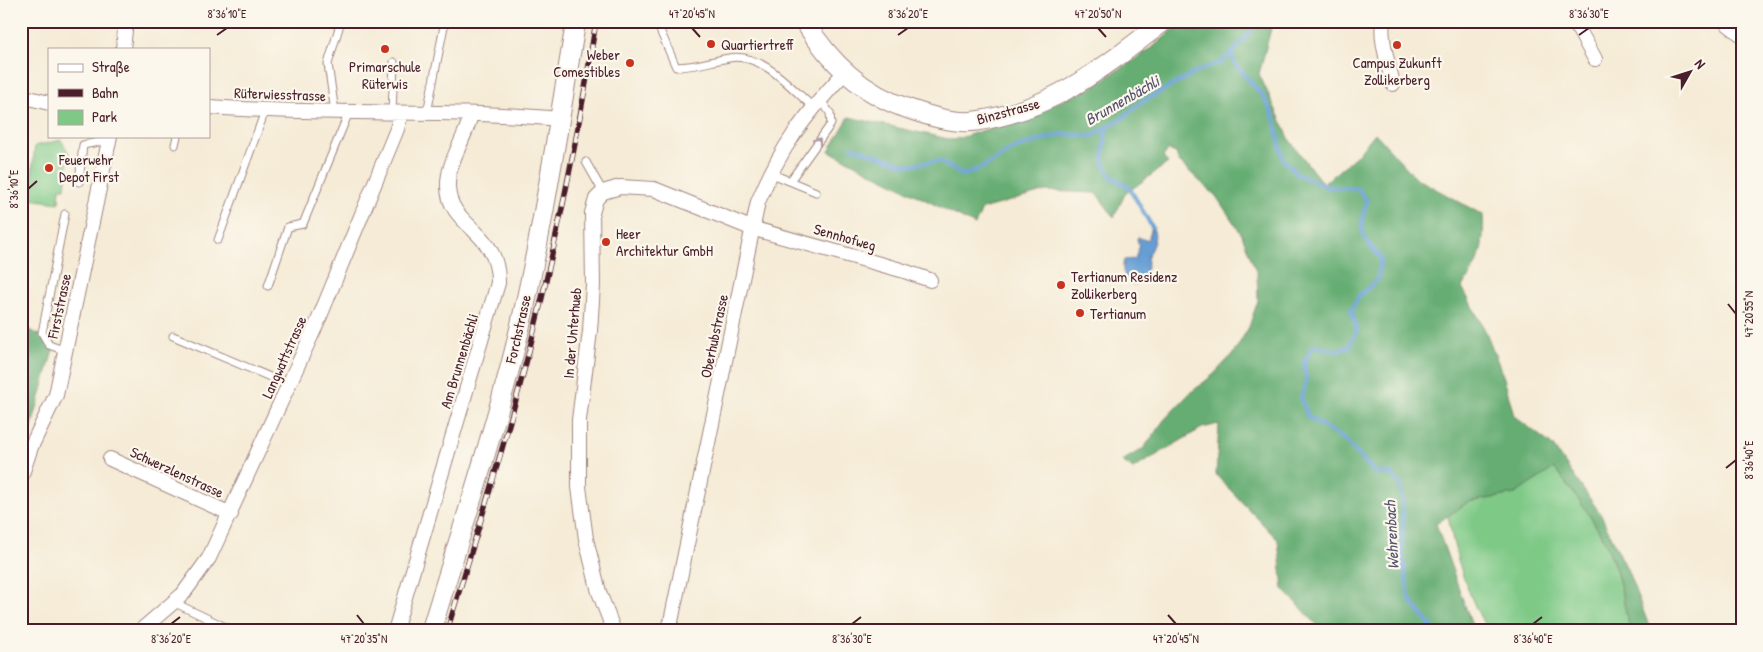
<svg xmlns="http://www.w3.org/2000/svg" width="1763" height="652" viewBox="0 0 1763 652" font-family="'Patrick Hand',sans-serif">
	<rect width="100%" height="100%" fill="#fbf7ec"/>
	<filter id="ink" filterUnits="userSpaceOnUse"><feTurbulence type="fractalNoise" baseFrequency=".02" numOctaves="2"/><feDisplacementMap in="SourceGraphic" scale="10" xChannelSelector="R" yChannelSelector="G"/><feConvolveMatrix kernelMatrix="1 2 1 2 8 2 1 2 1" color-interpolation-filters="sRGB"/></filter>
	<filter id="wash" filterUnits="userSpaceOnUse"><feTurbulence type="fractalNoise" baseFrequency=".0096" numOctaves="4" result="noise"/><feDisplacementMap in="SourceGraphic" scale="20" xChannelSelector="R" yChannelSelector="G"/><feGaussianBlur stdDeviation="1.12" result="paint"/><feColorMatrix in="noise" values="0 0 0 0 0 0 0 0 0 0 0 0 0 0 0 0 0 1.4 0 .05"/><feComposite in="paint" operator="in"/></filter>
	<g filter="url(#wash)">
		<rect width="100%" height="100%" fill="#f5ebd6"/>
		<path fill="#7ec986" stroke="#647458" d="M 61,140 L 69,153 L 65,188 L 60,188 L 59,203 L 29,199 L 35,146 Z
			M 1554,468 C 1578,498 1603,530 1615,567 C 1622,588 1624,610 1631,631 L 1488,631 C 1467,595 1455,556 1448,516 L 1468,502 L 1515,494 Z"/>
		<path fill="#66ad73" stroke="#58664f" d="M 1183,21 L 1273,21 L 1259,74 L 1291,142 L 1323,184 L 1356,156 L 1375,133 L 1416,178 L 1483,215 C 1485,246 1480,262 1462,287 L 1486,332 L 1504,378 L 1514,416 L 1552,445 L 1600,513 L 1627,569 L 1651,631 L 1631,631 C 1624,610 1622,588 1615,567 C 1603,530 1578,498 1554,468 L 1515,494 L 1468,502 L 1436,524 L 1474,631 L 1323,631 L 1283,589 L 1278,540 L 1216,475 L 1219,424 L 1202,428 L 1133,469 L 1122,461 L 1144,448 L 1164,420 L 1189,394 L 1213,375 L 1233,354 L 1249,327 L 1258,300 L 1257,274 L 1242,235 L 1216,196 L 1179,162 L 1176,153 L 1168,150 L 1163,157 L 1168,163 L 1125,194 L 1114,217 L 1096,193 L 1046,191 L 982,209 L 975,225 L 829,151 L 849,117 L 953,140 L 1019,119 L 1089,89 L 1152,48 Z
			M 21,326 L 55,343 L 21,466 Z"/>
		<path fill="#659ed4" stroke="#585e80" d="M 1152,227 C 1159,237 1151,248 1147,258 L 1148,262 L 1143,281 L 1134,285 C 1124,280 1121,270 1124,260 L 1135,259 L 1139,246 L 1137,239 L 1138,237 L 1145,240 L 1148,239 Z"/>
		<g fill="none" stroke-linecap="round" stroke-linejoin="round">
			<path stroke="#659ed4" stroke-width="4.5" d="M 1253,21 L 1249,34 L 1232,53 L 1234,63 L 1263,96 L 1274,117 L 1283,159 L 1297,174 L 1328,187 L 1358,189 L 1367,201 C 1358,229 1360,237 1381,258 L 1378,279 L 1359,296 L 1351,310 L 1357,330 L 1348,348 L 1335,350 L 1313,346 L 1304,362 L 1306,381 L 1301,398 L 1308,417 L 1345,440 L 1374,472 L 1391,474 L 1400,484 L 1403,505 L 1402,552 L 1409,599 L 1435,631
				M 1106,128 L 1103,160 L 1110,176 L 1129,187 L 1152,227
				M 852,147 L 907,165 L 940,161 L 963,175 L 981,168 L 1017,147 L 1063,134 L 1092,136 L 1120,120 L 1140,103 L 1200,70 L 1220,63 L 1232,53"/>
		</g>
	</g>
	<g filter="url(#ink)">
		<g fill="none" stroke-linecap="round" stroke-linejoin="round">
			<g stroke="#a08580" stroke-width="9">
				<path id="lane" d="M 656,21 L 676,67 C 697,67 710,61 729,58 C 762,52 791,88 813,107
					M 335,112 L 328,64 L 341,21
					M 392,113 L 394,62
					M 427,113 L 445,21
					M 175,145 L 177,136
					M 586,162 L 603,192
					M 770,173 L 816,192
					M 790,181 L 831,124 L 830,113 L 820,99
					M 79,182 L 83,145 L 109,140
					M 65,214 L 42,333 L 49,345 L 66,351
					M 218,240 L 265,111
					M 268,286 L 288,227 L 303,224 L 349,112
					M 173,336 L 289,385
					M 175,603 L 234,631"/>
			</g>
			<g stroke="#a08580" stroke-width="16">
				<path id="street" d="M 1384,21 C 1378,34 1390,70 1393,84
					M 1574,21 L 1595,59
					M 123,49 L 126,21
					M 21,96 L 49,103
					M 209,107 C 325,116 443,108 559,119
					M 110,459 L 231,514
					M 21,477 L 31,447 L 56,395 L 110,136
					M 140,631 L 183,594 L 209,558 L 318,321 L 397,129 L 401,113
					M 395,631 L 498,283 C 499,229 449,228 448,187 C 447,161 466,139 471,114
					M 614,631 L 599,592 L 586,539 L 579,487 L 579,420 L 590,331 L 593,285 L 592,213 L 596,199 L 603,192 L 620,187 L 654,189 L 751,228 L 901,270 L 930,280
					M 669,631 L 758,202 C 781,146 804,117 844,73"/>
			</g>
			<g stroke="#a08580" stroke-width="21">
				<path id="secondary" d="M 804,21 C 830,62 862,94 909,109 C 929,116 954,124 976,121 C 1051,111 1106,66 1164,21
					M 1728,21 L 1742,32
					M 431,631 C 459,538 490,446 514,352 C 541,243 557,132 576,21"/>
			</g>
			<use href="#lane" stroke="#fff" stroke-width="7"/>
			<use href="#street" stroke="#fff" stroke-width="14"/>
			<use href="#secondary" stroke="#fff" stroke-width="19"/>
			<g stroke="#4a1f2b" stroke-width="5.5">
				<path id="rail" d="M 447,631 C 475,539 504,448 528,355 C 556,245 579,133 596,21"/>
			</g>
			<use href="#rail" stroke="#fbf7ec" stroke-width="4" stroke-dasharray="11" stroke-linecap="butt"/>
		</g>
		<defs><path id="oneway-chevron" d="M-2-3.5L2.5 0L-2 3.5" fill="none" stroke-width="1.6" stroke-linecap="round" stroke-linejoin="round" transform="scale(1.25)"/></defs>
		<use stroke="#ae9aa0" href="#oneway-chevron" transform="translate(818 141) rotate(-52)"/>
	</g>
	<path fill="none" stroke="#4a1f2b" stroke-width="2" d="M 692,28 L 700,37M 1098,28 L 1106,37M 217,35 L 227,28M 898,35 L 908,28M 1579,35 L 1589,28M 28,189 L 37,181M 1728,304 L 1736,314M 1726,468 L 1736,460M 357,615 L 364,624M 1168,615 L 1176,624M 171,624 L 180,617M 852,624 L 861,617M 1533,624 L 1542,617"/>
	<g fill="#c8321e" stroke="#fbf7ec" stroke-width="2">
		<circle cx="711" cy="44" r="5"/>
		<circle cx="1397" cy="45" r="5"/>
		<circle cx="385" cy="49" r="5"/>
		<circle cx="630" cy="63" r="5"/>
		<circle cx="49" cy="168" r="5"/>
		<circle cx="606" cy="242" r="5"/>
		<circle cx="1061" cy="285" r="5"/>
		<circle cx="1080" cy="313" r="5"/>
	</g>
	<g text-anchor="middle" dominant-baseline="central" stroke-width="4.5" stroke-linejoin="round" paint-order="stroke">
		<g font-size="15" fill="#4a1f2b" stroke="#fbf7ec" text-anchor="start">
			<text x="721" y="44">Quartiertreff</text>
			<text x="620" y="54" text-anchor="end">Weber<tspan x="620" dy="17">Comestibles</tspan></text>
			<text x="1397" y="62" text-anchor="middle">Campus Zukunft<tspan x="1397" dy="17">Zollikerberg</tspan></text>
			<text x="385" y="66" text-anchor="middle">Primarschule<tspan x="385" dy="17">Rüterwis</tspan></text>
			<text x="59" y="159">Feuerwehr<tspan x="59" dy="17">Depot First</tspan></text>
			<text x="616" y="233">Heer<tspan x="616" dy="17">Architektur GmbH</tspan></text>
			<text x="1071" y="276">Tertianum Residenz<tspan x="1071" dy="17">Zollikerberg</tspan></text>
			<text x="1090" y="313">Tertianum</text>
		</g>
		<g font-size="15" fill="#4a1f2b" stroke="#fbf7ec">
			<text transform="translate(280 94) rotate(2)">Rüterwiesstrasse</text>
			<text transform="translate(1008 111) rotate(-15)">Binzstrasse</text>
			<text transform="translate(845 237) rotate(16)">Sennhofweg</text>
			<text transform="translate(59 306) rotate(-78)">Firststrasse</text>
			<text transform="translate(518 329) rotate(-77)">Forchstrasse</text>
			<text transform="translate(572 333) rotate(-85)">In der Unterhueb</text>
			<text transform="translate(714 336) rotate(-78)">Oberhubstrasse</text>
			<text transform="translate(284 357) rotate(-66)">Langwattstrasse</text>
			<text transform="translate(459 361) rotate(-73)">Am Brunnenbächli</text>
			<text transform="translate(177 472) rotate(25)">Schwerzlenstrasse</text>
		</g>
		<g font-size="16" font-style="italic" fill="#55526f" stroke="#fbf7ec">
			<text transform="translate(1122 100) rotate(-30)">Brunnenbächli</text>
			<text transform="translate(1391 535) rotate(-93)">Wehrenbach</text>
		</g>
	</g>
	<rect width="1763" height="652" fill="none" stroke="#fbf7ec" stroke-width="55"/>
	<rect x="48" y="48" width="162" height="90" fill="#fbf7ec" stroke="#b4a19f"/>
	<rect x="58" y="64" width="25" height="8" fill="#ffffff" stroke="#b4a19f"/>
	<text x="92" y="72" font-size="15" fill="#4a1f2b">Straße</text>
	<rect x="58" y="89" width="25" height="8" fill="#4a1f2b" stroke="#b4a19f"/>
	<text x="92" y="98" font-size="15" fill="#4a1f2b">Bahn</text>
	<rect x="58" y="110" width="25" height="15" fill="#7ec986" stroke="#b4a19f"/>
	<text x="92" y="122" font-size="15" fill="#4a1f2b">Park</text>
	<g transform="translate(1690 72) rotate(51)" stroke="#fbf7ec" stroke-width="4" paint-order="stroke">
	<path d="M0-4L9 19L0 12L-9 19Z" fill="#4a1f2b"/>
	<text y="-8" font-size="14" font-weight="bold" text-anchor="middle" fill="#4a1f2b">N</text>
	</g>
	<rect x="28" y="28" width="1708" height="596" fill="none" stroke="#4a1f2b" stroke-width="2"/>
	<g font-size="12" text-anchor="middle" fill="#4a1f2b">
		<text x="227" y="18">8°36'10"E</text>
		<text x="692" y="18">47°20'45"N</text>
		<text x="908" y="18">8°36'20"E</text>
		<text x="1098" y="18">47°20'50"N</text>
		<text x="1589" y="18">8°36'30"E</text>
		<text transform="translate(14 189) rotate(-90)" y="4">8°36'10"E</text>
		<text transform="translate(1749 314) rotate(-90)" y="4">47°20'55"N</text>
		<text transform="translate(1749 460) rotate(-90)" y="4">8°36'40"E</text>
		<text x="171" y="643">8°36'20"E</text>
		<text x="364" y="643">47°20'35"N</text>
		<text x="852" y="643">8°36'30"E</text>
		<text x="1176" y="643">47°20'45"N</text>
		<text x="1533" y="643">8°36'40"E</text>
	</g>
</svg>
